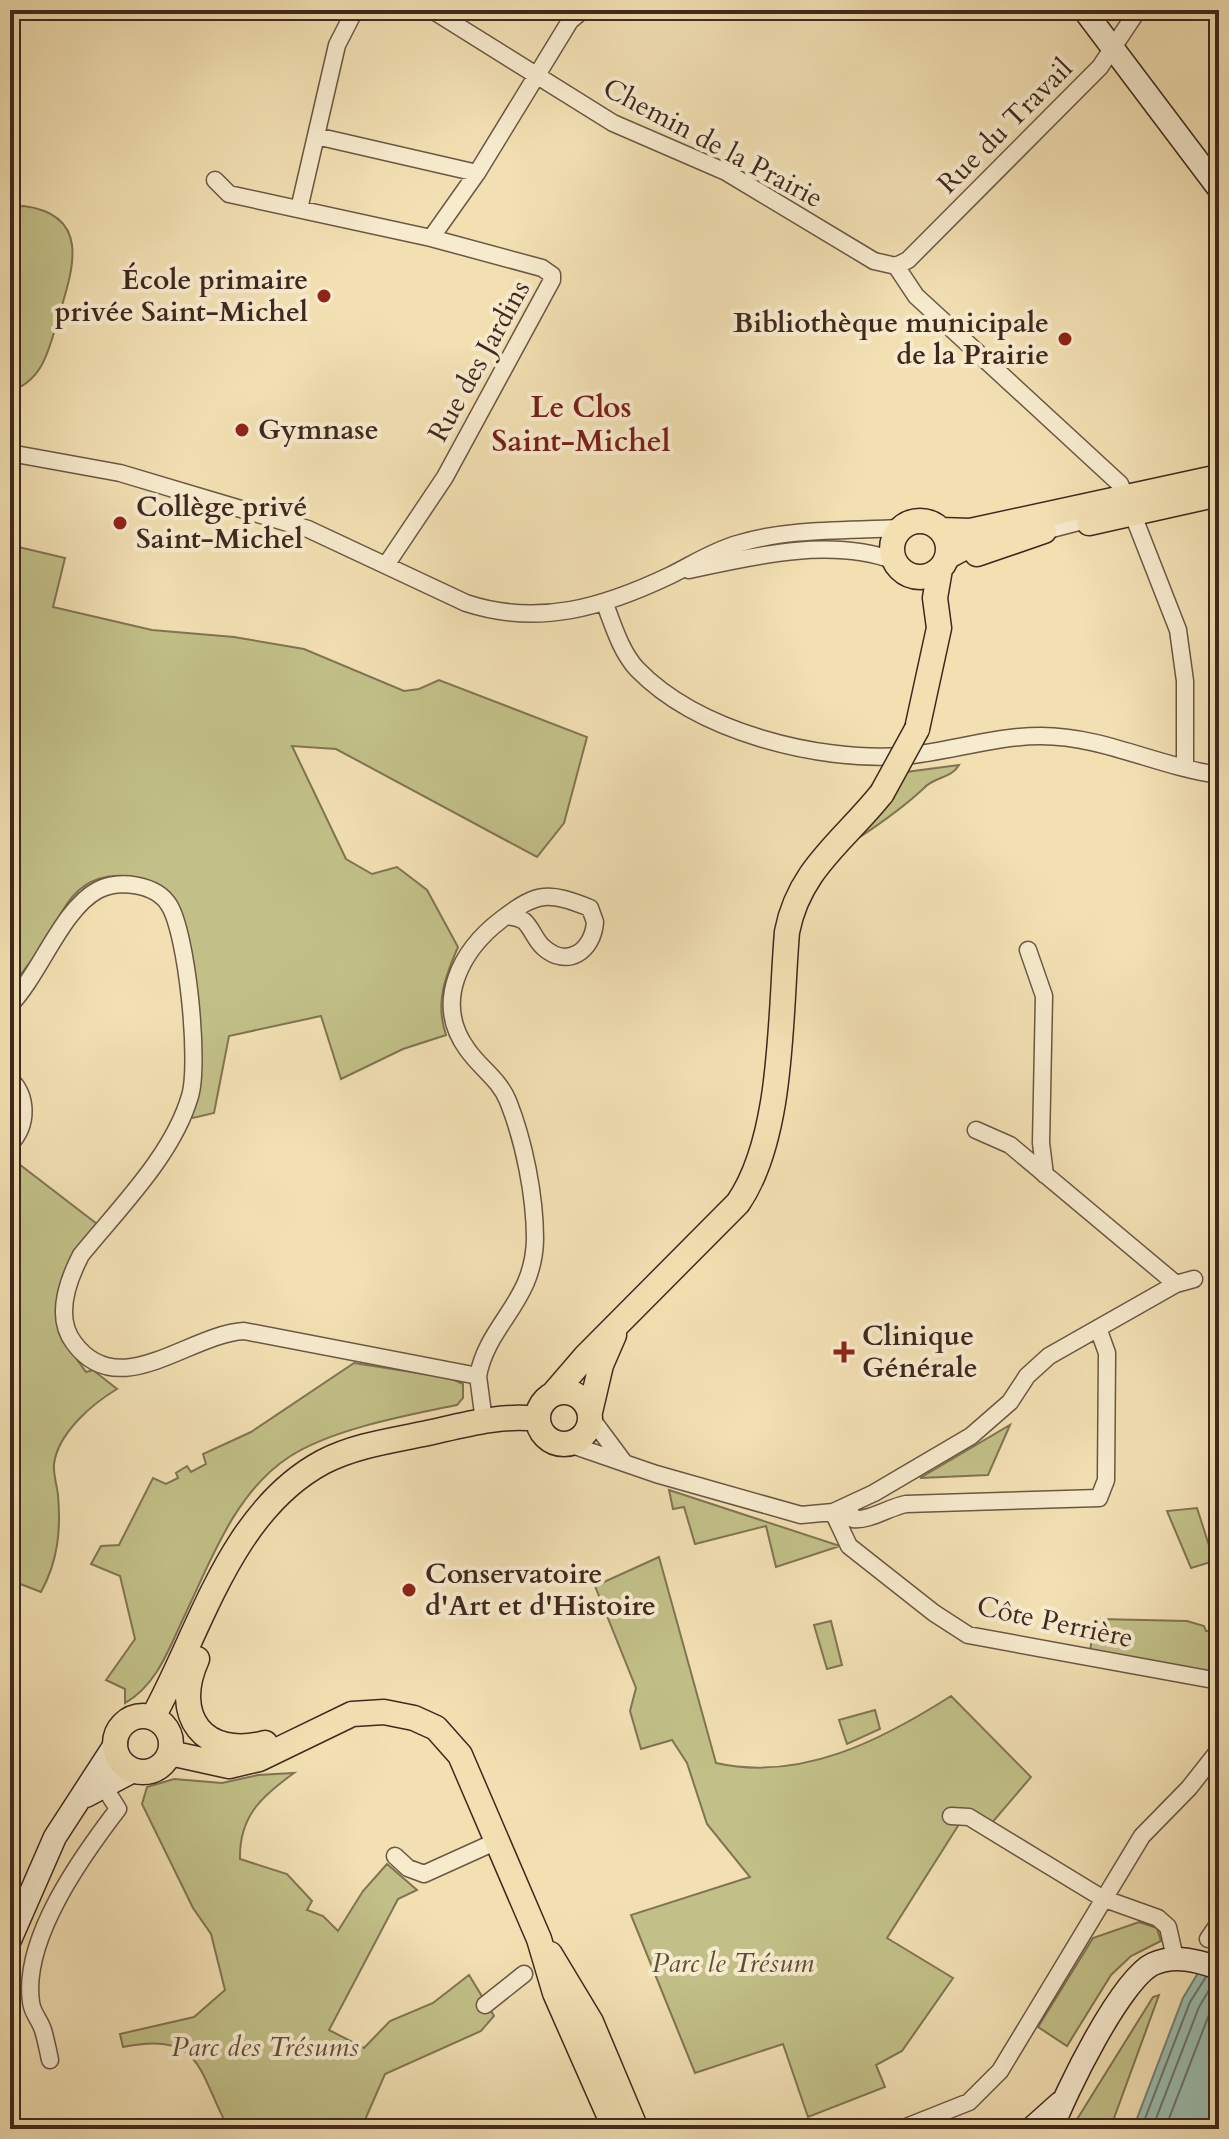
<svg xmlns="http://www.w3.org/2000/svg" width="1229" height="2139" viewBox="0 0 1229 2139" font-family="Cardo,serif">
	<rect width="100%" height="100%" fill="#f2e0b3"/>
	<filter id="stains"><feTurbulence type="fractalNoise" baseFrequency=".0025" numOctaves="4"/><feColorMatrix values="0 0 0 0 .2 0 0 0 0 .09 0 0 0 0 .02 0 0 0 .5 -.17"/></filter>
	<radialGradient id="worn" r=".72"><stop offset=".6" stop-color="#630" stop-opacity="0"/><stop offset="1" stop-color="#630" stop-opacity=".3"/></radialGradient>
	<path fill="#c2c088" stroke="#817454" stroke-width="2" d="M 24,206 C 90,215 74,266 60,312 C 50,343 46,380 10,391 L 10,207 Z
		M 10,545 L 65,558 L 53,607 L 152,630 L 234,637 L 304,649 L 404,691 L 419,689 L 439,680 L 587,737 L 564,823 L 537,857 L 336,749 L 292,746 L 346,859 L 372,874 L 397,867 L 427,890 L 458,947 C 445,977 435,1003 446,1035 L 403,1049 L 341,1079 L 321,1016 L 229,1036 L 214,1113 L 193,1118 L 189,1113 L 198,1061 L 177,904 C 153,874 103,863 74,895 C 63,907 55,924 47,938 C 36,955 23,972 10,988 Z
		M 959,765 C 952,778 934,777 924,788 C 904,807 884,821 860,837 L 858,835 L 906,772 Z
		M 19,1164 L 97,1224 L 75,1252 L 63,1340 L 86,1372 L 93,1370 L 117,1389 C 92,1404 58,1433 54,1464 C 53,1473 57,1486 58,1495 C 61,1530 58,1561 41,1592 L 10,1580 L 10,1170 Z
		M 354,1363 L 450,1378 L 463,1384 L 463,1398 L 457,1405 C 408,1415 332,1429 289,1457 C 234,1493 210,1563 183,1619 C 169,1649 156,1686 125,1703 L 125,1689 L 106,1680 L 135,1639 L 120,1576 L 91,1564 L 101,1546 L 119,1545 L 153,1478 L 166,1484 L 178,1478 L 176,1473 L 187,1466 L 191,1472 L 206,1464 L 203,1454 L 251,1432 Z
		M 1010,1425 L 988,1475 L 920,1478 Z
		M 669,1490 L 840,1546 L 776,1567 L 766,1526 L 695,1544 L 684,1507 L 673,1509 Z
		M 1197,1508 L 1214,1561 L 1191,1568 L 1167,1511 Z
		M 659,1557 L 716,1763 C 801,1782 882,1740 951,1696 L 1031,1777 L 991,1824 L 968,1810 L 887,1938 L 953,1978 L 902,2051 L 876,2065 L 885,2087 L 808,2117 L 783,2044 L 695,2073 L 631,1915 L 750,1877 L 707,1824 L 687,1763 L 672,1740 L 641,1749 L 630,1711 L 636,1688 L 595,1586 Z
		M 1099,1619 L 1187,1621 L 1204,1626 L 1206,1631 L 1219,1631 L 1219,1674 L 1090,1651 L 1094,1626 L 1098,1625 Z
		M 831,1621 L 842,1665 L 827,1669 L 814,1625 Z
		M 875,1710 L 880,1729 L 847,1744 L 839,1720 Z
		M 294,1773 C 262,1796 239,1816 240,1859 L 287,1874 L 312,1901 L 307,1910 L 323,1916 L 338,1931 L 363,1891 L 387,1864 L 417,1890 L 398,1899 L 329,2030 L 364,2048 L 390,2021 L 433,2003 L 469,1975 L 494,2016 L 481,2031 L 385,2074 L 361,2129 L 229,2129 C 198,2074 204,2030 123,2047 L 120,2034 L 194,2017 L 225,1990 L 211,1934 L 193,1908 L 142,1804 L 147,1787 L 174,1779 L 222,1783 L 258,1775 Z
		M 1139,1922 L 1157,1928 L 1161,1941 L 1131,1956 L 1111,1975 L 1067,2046 L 1038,2027 L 1093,1938 Z
		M 1159,1995 L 1110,2129 L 1071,2129 L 1153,1997 Z"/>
	<path fill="#9bbdaf" stroke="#778175" stroke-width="2" d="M 1219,1938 L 1219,2118 L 1215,2129 L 1133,2129 L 1183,1998 Z"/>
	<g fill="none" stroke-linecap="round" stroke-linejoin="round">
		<path stroke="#6e7267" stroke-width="2" d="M 1141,2129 L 1190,2002 L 1206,1977
			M 1152,2129 L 1199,2007 L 1215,1980
			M 1165,2129 L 1210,2012 L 1219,1998"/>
		<g stroke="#6c5644" stroke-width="19">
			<path id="street" d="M 432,10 L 613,123 L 726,172 L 874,261 L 896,266
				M 316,136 L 477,173
				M 215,180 L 229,194 L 431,238 L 542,268 L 552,275 L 552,280 L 445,477 L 386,565
				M 299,209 L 337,45 L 355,10
				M 431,238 L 477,173 L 570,21 L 583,10
				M 896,266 L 916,296 L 1120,484 L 1128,502
				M 896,266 L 908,260 L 1100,67 L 1138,10
				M 10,453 L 120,473 L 308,529 L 466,603 C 539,627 604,607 671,575 C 693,564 713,551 737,544 C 788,528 848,531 901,528
				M 1133,515 L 1178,630 L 1185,681 L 1185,767
				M 1044,531 L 1098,517
				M 689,570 C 752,556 832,537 895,561
				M 605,604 C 613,625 621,652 637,669 C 698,732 818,762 903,756 C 950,752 993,736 1041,736 C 1103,736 1159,767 1219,775
				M 1028,950 L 1044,996 L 1041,1143 L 1045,1175
				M 10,1005 C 40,974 62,909 98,890 C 119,879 156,884 169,905 C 187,933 200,1063 190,1096 C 173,1155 119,1208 81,1255 C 68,1280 54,1317 74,1343 C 119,1404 189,1334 244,1331 L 478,1376 L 484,1421
				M 10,1079 C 28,1097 28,1125 10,1144
				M 976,1130 L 1010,1145 L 1176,1284
				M 478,1376 C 488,1323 534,1302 535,1239 C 535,1196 524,1141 508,1101 C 499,1079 480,1068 467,1049 C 433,1002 461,950 502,919 C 538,891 549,892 590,908 L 595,922 C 593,951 567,969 543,947 C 535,940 532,928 524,921 C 518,917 512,917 506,916
				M 591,1418 L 623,1461
				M 569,1444 L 656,1474 L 801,1515 L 833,1512 L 874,1493 L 971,1436 L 1010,1402 L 1027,1376 L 1049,1356 L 1176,1284 L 1194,1279
				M 848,1506 L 853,1519 C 870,1521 889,1507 906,1504 L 1099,1498 L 1106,1480 L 1107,1353 L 1098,1328
				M 833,1512 L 849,1546 L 934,1613 L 968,1635 L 1219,1681
				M 951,1816 L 969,1817 L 1102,1898 L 1158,1918 L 1168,1927 L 1175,1958
				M 395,1856 L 408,1868 L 424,1874 L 497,1841
				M 1208,1939 L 1219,1923
				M 485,2005 L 524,1974
				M 50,2060 C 48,2050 46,2040 43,2030 C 40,2020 32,2013 31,2002 C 22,1939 82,1856 118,1809 L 103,1785
				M 901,2129 L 969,2102 L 1000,2071 L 1142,1836 L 1189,1788 L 1219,1750"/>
		</g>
		<g stroke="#40281f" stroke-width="25">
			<path id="secondary" d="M 1084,10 L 1219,189
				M 86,1796 L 135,1770
				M 10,1940 L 55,1837 L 116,1743
				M 1031,2129 L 1060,2103
				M 1052,2129 C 1065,2093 1121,1979 1153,1964 C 1175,1954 1198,1961 1219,1968"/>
		</g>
		<g stroke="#40281f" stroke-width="27">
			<path id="primary" d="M892 549a28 28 0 1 1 56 0a28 28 0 1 1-56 0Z
				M 1089,523 L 1219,494
				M 941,530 L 970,531 L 1219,477
				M 977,554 L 1044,531
				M 947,557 L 971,544 L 990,541
				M 917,729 L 939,628 L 935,598 L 940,569
				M538 1418a26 26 0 1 1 52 0a26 26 0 1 1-52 0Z
				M 554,1393 L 585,1357 L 738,1203 C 784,1136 780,1013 787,932 C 799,869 844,841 882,793
				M 590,1412 L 601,1365 L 614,1335
				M 197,1659 C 171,1716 204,1759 265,1743
				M115 1744a28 28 0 1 1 56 0a28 28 0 1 1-56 0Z
				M 153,1717 C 201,1630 230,1512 323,1462 C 354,1446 389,1441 423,1434 C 460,1426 499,1414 537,1419
				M 170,1753 L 229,1766 L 259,1759 L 352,1714 L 384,1712 L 414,1718 L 436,1728 L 460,1755 L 539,1939 L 555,1993 L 615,2129
				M 550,1954 L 591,2022 L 636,2129"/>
		</g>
		<use href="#street" stroke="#f7ebce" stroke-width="16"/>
		<use href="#secondary" stroke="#f7ebce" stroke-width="22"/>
		<use href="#primary" stroke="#f2e0b3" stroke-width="24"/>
		<g stroke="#40281f" stroke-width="27" stroke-linecap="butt">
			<path id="primary-bridge" d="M 882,793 L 917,729"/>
		</g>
		<use href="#primary-bridge" stroke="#f2e0b3" stroke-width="24"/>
	</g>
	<g fill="#8f2418" stroke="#f7ebce" stroke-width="3">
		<circle cx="324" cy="296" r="8"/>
		<circle cx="1065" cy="339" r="8"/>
		<circle cx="242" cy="430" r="8"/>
		<circle cx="120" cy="523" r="8"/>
		<path d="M840 1340h8v8h8v8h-8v8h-8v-8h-8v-8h8z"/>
		<circle cx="409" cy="1590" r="8"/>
	</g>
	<g text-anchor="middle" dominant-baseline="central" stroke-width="8" stroke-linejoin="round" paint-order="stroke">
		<g font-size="28" fill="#40281f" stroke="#f7ebce">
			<text transform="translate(1005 126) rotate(-45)">Rue du Travail</text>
			<text transform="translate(713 143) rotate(28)">Chemin de la Prairie</text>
			<text transform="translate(479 361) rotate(-61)">Rue des Jardins</text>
			<text transform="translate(1055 1622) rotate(12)">Côte Perrière</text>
		</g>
		<g font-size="28" font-weight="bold" fill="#40281f" stroke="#f7ebce" text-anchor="start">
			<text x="308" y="280" text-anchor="end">École primaire<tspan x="308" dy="32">privée Saint-Michel</tspan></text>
			<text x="1049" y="323" text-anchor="end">Bibliothèque municipale<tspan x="1049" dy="32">de la Prairie</tspan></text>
			<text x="258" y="430">Gymnase</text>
			<text x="136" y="507">Collège privé<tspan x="136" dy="32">Saint-Michel</tspan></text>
			<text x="862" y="1336">Clinique<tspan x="862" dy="32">Générale</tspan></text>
			<text x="425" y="1574">Conservatoire<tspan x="425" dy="32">d'Art et d'Histoire</tspan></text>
		</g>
		<g font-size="28" font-style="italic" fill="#604e39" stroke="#f7ebce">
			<text x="733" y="1963">Parc le Trésum</text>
			<text x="265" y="2047">Parc des Trésums</text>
		</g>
		<g font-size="30" font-weight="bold" fill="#7a1f14" stroke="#f7ebce">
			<text x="581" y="407">Le Clos<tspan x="581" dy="34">Saint-Michel</tspan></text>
		</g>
	</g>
	<rect width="1229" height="2139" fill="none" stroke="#f2e0b3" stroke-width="40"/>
	<rect x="12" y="12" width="1205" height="2115" fill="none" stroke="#40281f" stroke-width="4"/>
	<rect x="20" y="20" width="1189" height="2099" fill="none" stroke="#40281f" stroke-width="2"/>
	<rect width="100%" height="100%" filter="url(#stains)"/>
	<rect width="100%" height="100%" fill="url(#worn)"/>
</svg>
